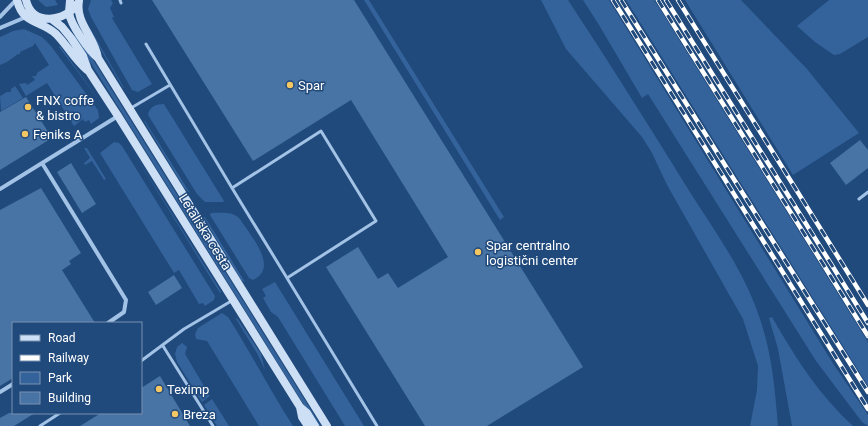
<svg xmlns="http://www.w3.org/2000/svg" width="868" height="426" viewBox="0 0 868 426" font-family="Roboto,sans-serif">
	<rect width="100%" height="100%" fill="#20497c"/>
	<path fill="#33639a" d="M 38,0 L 55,0 L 58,5 L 46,7 Z
		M 91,0 L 111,0 L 113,3 L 110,8 L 114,17 L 112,18 L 152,84 L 138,92 L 132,90 L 91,17 L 88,9 Z
		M 364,0 L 369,0 L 504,217 L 500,220 Z
		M 541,0 L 568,0 C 609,62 649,126 688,189 C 714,230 745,272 760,319 C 772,354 775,390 778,426 L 750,426 L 757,390 L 758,366 L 743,319 L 667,185 L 652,153 L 642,137 L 566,49 Z
		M 583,0 L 609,0 L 834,365 L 868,415 L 868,426 L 862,422 L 816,361 L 648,94 L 642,98 L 599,25 Z
		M 626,0 L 654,0 L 660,9 L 868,342 L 868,386 Z
		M 685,0 L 741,0 L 807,69 L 859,133 L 793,175 Z
		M 829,0 L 868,0 L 868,37 L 840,54 L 834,55 L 815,42 L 797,26 Z
		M 90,28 L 124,88 L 123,88 L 89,29 Z
		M 24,29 L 42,37 L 51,46 L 98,110 L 99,118 L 91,124 L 89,120 L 85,122 L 83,119 L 74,126 L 47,83 L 26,96 L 19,84 L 26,83 L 27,85 L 35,80 L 32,76 L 36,76 L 37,73 L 49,65 L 35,43 L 33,46 L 20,52 L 20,54 L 18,54 L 7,62 L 0,65 L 0,37 L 13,31 Z
		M 77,34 L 321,426 L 317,426 L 74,36 Z
		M 60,46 L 102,104 L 59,47 Z
		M 15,86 L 23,98 L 1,111 L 0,96 L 7,92 L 11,92 L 11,89 Z
		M 164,104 L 224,201 L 223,202 L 205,202 L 197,194 L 148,115 C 149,107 156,104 164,104 Z
		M 144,121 L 145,121 L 190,193 L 184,188 Z
		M 125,139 L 220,290 L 221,293 L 220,293 Z
		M 114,142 L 119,143 L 122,146 L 215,296 L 214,300 L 205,306 L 203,303 L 199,304 L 179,270 L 174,273 L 100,153 Z
		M 84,148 L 87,148 L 106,179 L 104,180 L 92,161 L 85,165 L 84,163 L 90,158 Z
		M 211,213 C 222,213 233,211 240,219 C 250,235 280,268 253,280 L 249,278 L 210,215 Z
		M 203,217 L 205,217 L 245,282 L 241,280 Z
		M 275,282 L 364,426 L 345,426 L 278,317 L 271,312 L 263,298 L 266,296 L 262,289 Z
		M 222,313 L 228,317 C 251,353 270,390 293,426 L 259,426 L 207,341 L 196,339 L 195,334 L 198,328 Z
		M 772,317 C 795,357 819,395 853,426 L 792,426 L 778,349 L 769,318 Z
		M 237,318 L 261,354 L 265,370 L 258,355 L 236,319 Z
		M 182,343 L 187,347 L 185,354 L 210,396 L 202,402 L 177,362 L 175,354 L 177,347 Z
		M 212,399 L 229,426 L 217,426 L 204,405 Z"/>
	<path fill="#4873a5" d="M 152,0 L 354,0 L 583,367 L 487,426 L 425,426 L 326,267 L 358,247 L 378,279 L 388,273 L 398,288 L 448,257 L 351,100 L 253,161 Z
		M 26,97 L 52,138 L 0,170 L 0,112 Z
		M 860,140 L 868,150 L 868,168 L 846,185 L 830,163 Z
		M 71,163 L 96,204 L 82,213 L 57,172 Z
		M 41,188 L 81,253 L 69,261 L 71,264 L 62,270 L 95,323 L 13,323 L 13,378 L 0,386 L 0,210 Z
		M 174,275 L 182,288 L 156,305 L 148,292 Z
		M 160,376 L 190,426 L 80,426 L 101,413 L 141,413 L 141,388 Z
		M 9,413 L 35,413 L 14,426 L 0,426 L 0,418 Z"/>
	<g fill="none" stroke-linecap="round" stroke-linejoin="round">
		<path stroke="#a2c2e6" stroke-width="3" d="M 120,0 L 121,3
			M 146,44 L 232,188 L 321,131 L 376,221 L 287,278 L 377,426
			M 131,108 L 170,85
			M 232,188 L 287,278
			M 859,199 L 868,192
			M 163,346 L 213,426
			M 141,361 L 184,329 L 233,300
			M 40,426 L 60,413"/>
		<path stroke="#a2c2e6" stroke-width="4" d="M 0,17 L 16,0
			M 0,28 L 26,17
			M 42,163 L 126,300 L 124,312 L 108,323
			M 0,189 L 118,116
			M 0,392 L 13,384"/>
		<path stroke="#ccdff5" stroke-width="8" d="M 17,0 C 23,25 41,20 56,34 C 67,45 74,59 87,70
			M 26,0 C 32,27 66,22 78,3
			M 70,0 C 70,4 69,9 69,13 C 71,25 89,51 98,58 L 327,426
			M 79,1 C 75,23 95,37 98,58
			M 53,20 L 62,27 L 71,38 L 83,56 L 88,70 L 118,116 L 300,407 L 307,413 L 315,426
			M 300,407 L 302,417 L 308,426"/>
		<g stroke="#fff" stroke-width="4.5">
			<path id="rail" d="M 613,0 L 868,409
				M 621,0 L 868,392
				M 658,0 L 868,336
				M 666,0 L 868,323
				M 678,0 L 868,305"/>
		</g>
		<use href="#rail" stroke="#20497c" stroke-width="3" stroke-dasharray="9" stroke-linecap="butt"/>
	</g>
	<g fill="#f4c763" stroke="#20497c" stroke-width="1.5">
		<circle cx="290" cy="85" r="4"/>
		<circle cx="28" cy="107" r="4"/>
		<circle cx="25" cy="134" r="4"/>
		<circle cx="478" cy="252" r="4"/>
		<circle cx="159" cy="389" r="4"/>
		<circle cx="175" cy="414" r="4"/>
	</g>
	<g text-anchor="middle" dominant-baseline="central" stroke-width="3" stroke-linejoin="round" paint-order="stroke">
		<g font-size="13" fill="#fff" stroke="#20497c" text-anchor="start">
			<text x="298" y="85">Spar</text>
			<text x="36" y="100">FNX coffe<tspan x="36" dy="15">&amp; bistro</tspan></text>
			<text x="33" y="134">Feniks A</text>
			<text x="486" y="245">Spar centralno<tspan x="486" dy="15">logistični center</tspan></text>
			<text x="167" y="389">Teximp</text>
			<text x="183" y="414">Breza</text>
		</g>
		<g font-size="13" fill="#fff" stroke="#20497c">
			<text transform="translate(205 232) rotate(58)">Letališka cesta</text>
		</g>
	</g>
	<rect x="12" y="322" width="130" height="92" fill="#20497c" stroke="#7992b0"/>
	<rect x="20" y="335" width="20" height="6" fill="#ccdff5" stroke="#7992b0"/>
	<text x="48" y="342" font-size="12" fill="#ffffff">Road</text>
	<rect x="20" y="355" width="20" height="6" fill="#ffffff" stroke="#7992b0"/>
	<text x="48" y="362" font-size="12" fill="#ffffff">Railway</text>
	<rect x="20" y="372" width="20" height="12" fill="#33639a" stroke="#7992b0"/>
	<text x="48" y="382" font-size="12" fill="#ffffff">Park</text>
	<rect x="20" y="392" width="20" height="12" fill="#4873a5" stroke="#7992b0"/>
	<text x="48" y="402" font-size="12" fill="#ffffff">Building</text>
</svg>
